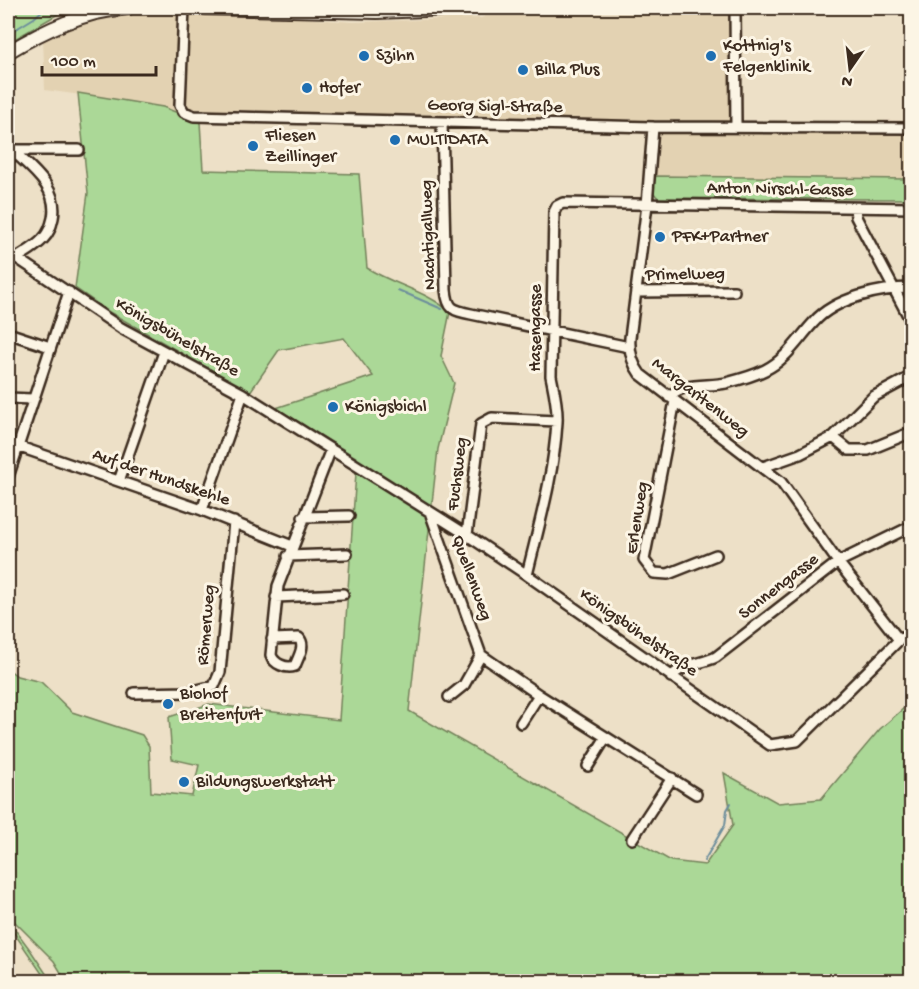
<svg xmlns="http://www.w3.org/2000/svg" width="919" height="989" viewBox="0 0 919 989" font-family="'Gochi Hand',sans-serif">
	<rect width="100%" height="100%" fill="#ede0c7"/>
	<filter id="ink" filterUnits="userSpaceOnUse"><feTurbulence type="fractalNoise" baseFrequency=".0167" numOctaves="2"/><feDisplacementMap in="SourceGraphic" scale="12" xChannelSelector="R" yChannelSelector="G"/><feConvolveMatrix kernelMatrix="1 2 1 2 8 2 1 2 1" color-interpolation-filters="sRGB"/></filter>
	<g filter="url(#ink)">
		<path fill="#e3d2b2" d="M 131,12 L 265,15 L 352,22 L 481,18 L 486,16 L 502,15 L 732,14 L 730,122 L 911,123 L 911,179 L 655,176 L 660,131 L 200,122 L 160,106 L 45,90 L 43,39 L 71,26 L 108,15 Z"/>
		<path fill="#abd897" stroke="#73815a" stroke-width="1.5" d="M 8,8 L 77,8 L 58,14 L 8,43 Z
			M 78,93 L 163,107 L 200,122 L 203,170 L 359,174 L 367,268 C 394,285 427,291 450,312 L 441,356 L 454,383 L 438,449 L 409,711 L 671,861 L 705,865 L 733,825 L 724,773 L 778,803 L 821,799 L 880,729 L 911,702 L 911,981 L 66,981 L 54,961 L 8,915 L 8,669 L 17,676 L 41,682 L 72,712 L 142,735 L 149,746 L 151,792 L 192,796 L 199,765 L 172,759 L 169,717 L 209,704 L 339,720 L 357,458 L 276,408 L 373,376 L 344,338 L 279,350 L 250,392 L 111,313 L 75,288 L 88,193 Z
			M 655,176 L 911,179 L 911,199 L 658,198 L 653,192 Z
			M 8,920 L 31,951 L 51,981 L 47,981 L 8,924 Z"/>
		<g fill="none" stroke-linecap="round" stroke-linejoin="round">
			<path stroke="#6d8e9c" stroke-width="2" d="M 8,34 L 34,18 L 44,9 L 58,8
				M 398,290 L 442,309
				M 704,861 L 725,825 L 727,810 L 731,803"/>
			<g stroke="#3b2a1e" stroke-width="14">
				<path id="minor" d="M 184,8 L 180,105 L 184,112 L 194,116 L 653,127 L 912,128
					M 735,8 L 736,126
					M 442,122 L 446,290 C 448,309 452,310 471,314 L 629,347
					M 653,127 L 647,205 L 630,338 C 629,351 632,363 640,374 L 781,482 L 838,562 L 899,640
					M 10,150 L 79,150
					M 12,150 C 32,169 59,188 53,218 C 51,227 49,233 43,239 C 36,247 26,252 17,258
					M 855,208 L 856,217 L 912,323
					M 8,254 L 17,258 L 121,328 L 243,394 L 467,535 L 527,575 L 770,745 L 797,741 L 899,640 L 912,634
					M 636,292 L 734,291
					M 8,333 L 50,347
					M 669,397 C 682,382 707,387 726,383 C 738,380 753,376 765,370 C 786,360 798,339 814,322 C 835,298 881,288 912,288
					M 8,398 L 32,399
					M 675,401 L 644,560 L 654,573 L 668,574 L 716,555
					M 833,437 L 849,450 L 868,450 L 912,432
					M 17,446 L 202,510 L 292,546
					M 763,467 L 800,454 L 833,437 L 873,397 L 912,376
					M 8,477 L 69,292
					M 119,481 L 164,352
					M 202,510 L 243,394
					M 430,512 L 481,655 L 539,695 L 696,794
					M 303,517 L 349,516
					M 467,535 L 481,424 L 492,418 L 557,421
					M 288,556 L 347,554
					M 527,575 C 539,525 554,474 557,422 C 558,407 554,391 551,376 L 554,212 L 557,206 L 563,203 L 912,208
					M 276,597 L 343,594
					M 272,639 L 299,638 C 306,646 298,657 295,666 C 286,669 274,664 271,655 L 278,586 L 331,449
					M 671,677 C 682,664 702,664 716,657 L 838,562 L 912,526
					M 134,693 L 189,692 L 214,686 L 220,672 L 234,522
					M 449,697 L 464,685 L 481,655
					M 521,723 L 539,695
					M 588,766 L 606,737
					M 632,839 L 672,778"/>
			</g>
			<g stroke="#3b2a1e" stroke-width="16">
				<path id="secondary" d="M 206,8 L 377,12 L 472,8
					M 8,52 C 45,30 84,11 128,8"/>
			</g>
			<use href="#minor" stroke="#fcf5e5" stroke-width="9"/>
			<use href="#secondary" stroke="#fcf5e5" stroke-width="12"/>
		</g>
	</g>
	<g fill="#1f6fb2" stroke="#fcf5e5" stroke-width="2">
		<circle cx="364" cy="56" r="6"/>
		<circle cx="711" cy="56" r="6"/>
		<circle cx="523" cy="70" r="6"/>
		<circle cx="307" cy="88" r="6"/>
		<circle cx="395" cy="140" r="6"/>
		<circle cx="253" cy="146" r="6"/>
		<circle cx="660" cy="237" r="6"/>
		<circle cx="333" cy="407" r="6"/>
		<circle cx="168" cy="704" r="6"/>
		<circle cx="184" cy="782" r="6"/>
	</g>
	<g text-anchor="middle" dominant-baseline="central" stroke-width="6" stroke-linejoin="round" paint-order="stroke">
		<g font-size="18" fill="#3b2a1e" stroke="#fcf5e5" text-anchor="start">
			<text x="723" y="46">Kottnig's<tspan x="723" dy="21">Felgenklinik</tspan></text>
			<text x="376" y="56">Szihn</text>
			<text x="535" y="70">Billa Plus</text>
			<text x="319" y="88">Hofer</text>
			<text x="265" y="136">Fliesen<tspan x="265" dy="21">Zeillinger</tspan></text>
			<text x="407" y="140">MULTIDATA</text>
			<text x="672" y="237">PFK+Partner</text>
			<text x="345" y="407">Königsbichl</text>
			<text x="180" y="694">Biohof<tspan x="180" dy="21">Breitenfurt</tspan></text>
			<text x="196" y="782">Bildungswerkstatt</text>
		</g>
		<g font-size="18" fill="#3b2a1e" stroke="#fcf5e5">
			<text transform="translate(495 107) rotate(1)">Georg Sigl-Straße</text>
			<text transform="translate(780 190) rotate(1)">Anton Nirschl-Gasse</text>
			<text transform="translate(429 235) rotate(-92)">Nachtigallweg</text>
			<text transform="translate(685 275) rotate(-1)">Primelweg</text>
			<text transform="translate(536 328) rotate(-90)">Hasengasse</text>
			<text transform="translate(177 338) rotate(30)">Königsbühelstraße</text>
			<text transform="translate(700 398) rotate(38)">Margaritenweg</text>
			<text transform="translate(458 474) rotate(-83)">Fuchsweg</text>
			<text transform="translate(161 478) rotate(19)">Auf der Hundskehle</text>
			<text transform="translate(638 518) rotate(-81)">Erlenweg</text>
			<text transform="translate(471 578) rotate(70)">Quellenweg</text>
			<text transform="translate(779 587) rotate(-38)">Sonnengasse</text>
			<text transform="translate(207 625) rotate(-85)">Römerweg</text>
			<text transform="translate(638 633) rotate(35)">Königsbühelstraße</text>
		</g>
	</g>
	<rect width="919" height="989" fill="none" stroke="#fcf5e5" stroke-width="30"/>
	<rect x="15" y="15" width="889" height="959" fill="none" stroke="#3b2a1e" stroke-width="2" filter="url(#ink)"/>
	<g transform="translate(850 69) rotate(194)" stroke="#fcf5e5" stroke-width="4.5" paint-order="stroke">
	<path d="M0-4.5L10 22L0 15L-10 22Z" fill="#3b2a1e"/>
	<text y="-9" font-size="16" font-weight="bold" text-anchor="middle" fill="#3b2a1e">N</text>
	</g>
	<path d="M42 66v9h114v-9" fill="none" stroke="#3b2a1e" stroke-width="3"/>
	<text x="51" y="66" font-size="18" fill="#3b2a1e" stroke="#fcf5e5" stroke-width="4.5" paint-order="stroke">100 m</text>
</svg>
